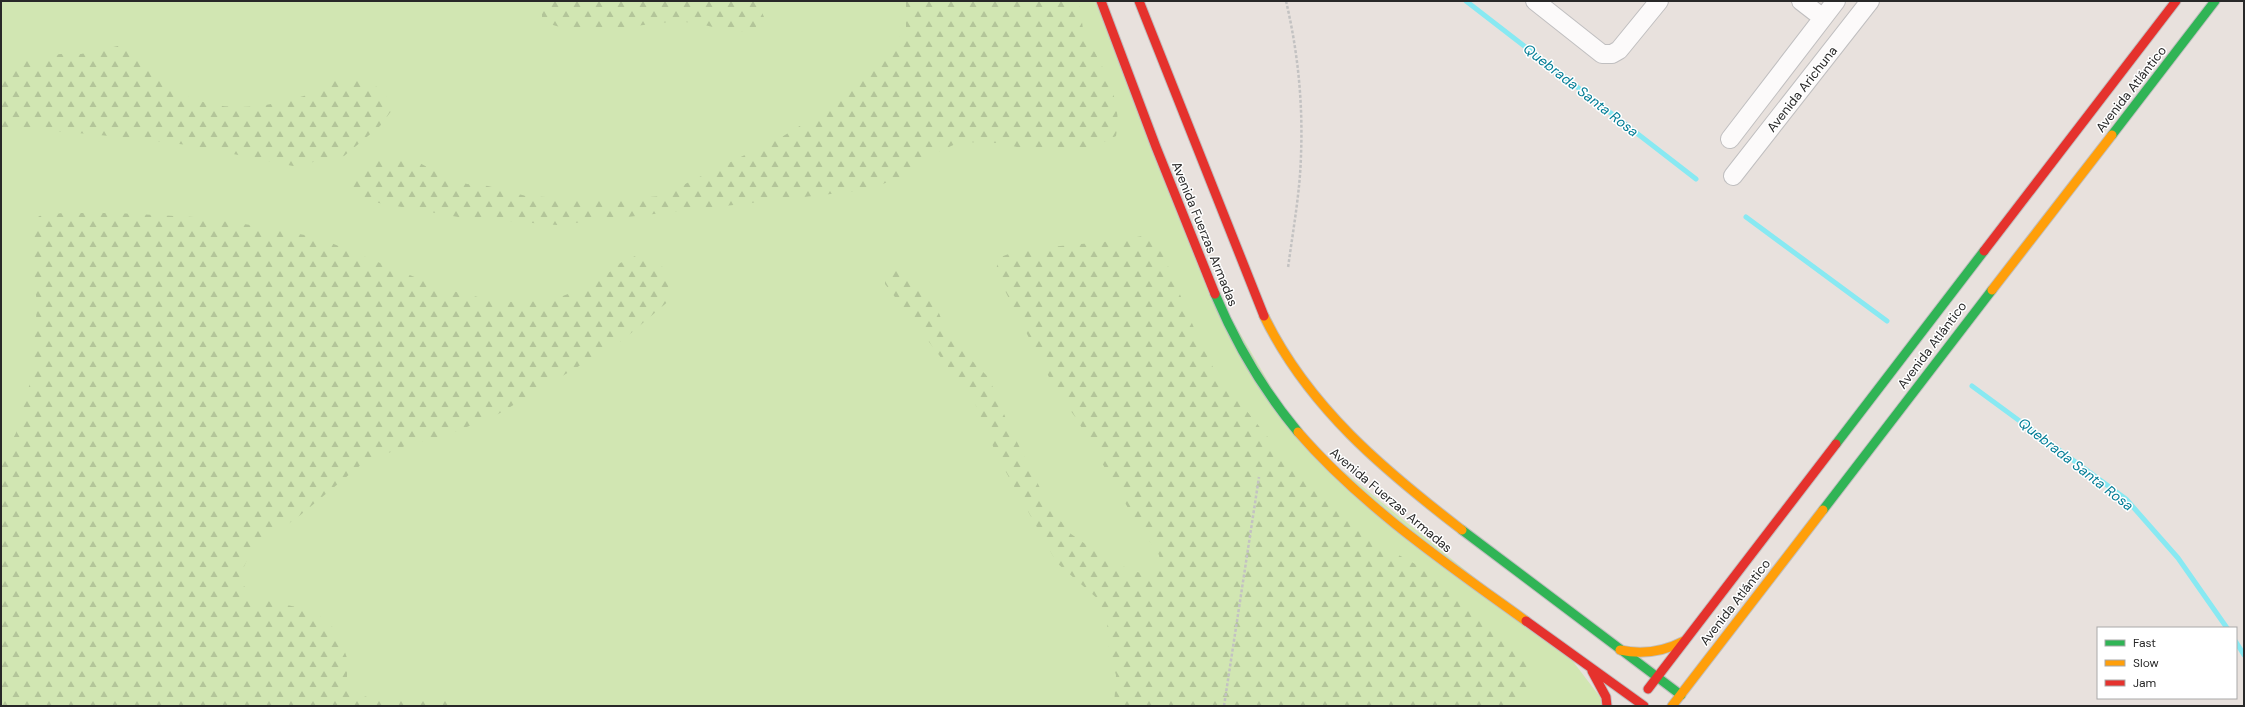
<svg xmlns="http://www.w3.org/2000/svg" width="2245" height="707" viewBox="0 0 2245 707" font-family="'DM Sans',sans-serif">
	<defs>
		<pattern id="forest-firs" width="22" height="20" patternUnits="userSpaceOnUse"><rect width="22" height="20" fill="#d1e6b2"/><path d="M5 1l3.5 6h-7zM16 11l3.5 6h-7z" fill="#b3c599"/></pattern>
	</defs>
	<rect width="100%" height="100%" fill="#e8e1dd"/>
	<path fill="#d1e6b2" d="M 1,1 L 1101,1 L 1209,280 L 1300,436 L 1565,651 L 1607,706 L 1,706 Z"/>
	<path fill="url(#forest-firs)" d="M 555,1 L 757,1 L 764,17 C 760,23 754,31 746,31 C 727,33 704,23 685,22 C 638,20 585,43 542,20 L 542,7 Z
		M 906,1 L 1079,1 L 1083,29 L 1105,72 L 1116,102 L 1118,122 L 1116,136 L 1090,149 L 1034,151 L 999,143 L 960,142 L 929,156 L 899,178 L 866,190 L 557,225 L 458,217 L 362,200 L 352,188 L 354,172 L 370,160 L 389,157 L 418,162 L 436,172 L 467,184 L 488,186 L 526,196 L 604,200 L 664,196 L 687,183 L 780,138 L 808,121 L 906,31 Z
		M 127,44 C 132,48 138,51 142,55 C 155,67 162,84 178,92 C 221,114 262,109 307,95 C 316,92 321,81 330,79 C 346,75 367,84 383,89 L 392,110 L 380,126 L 344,156 L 293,166 L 188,145 L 91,134 L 1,128 L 1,71 L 25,61 L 60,54 L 81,54 Z
		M 62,213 L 117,213 L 194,217 L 265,227 L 319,238 L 444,289 L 499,302 L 549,301 L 595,284 L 620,263 L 644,252 L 665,269 L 671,299 L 623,340 L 495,416 L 449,434 L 405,446 L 362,464 L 298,517 L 265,540 L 248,558 L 242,571 L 244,586 L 254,598 L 301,608 L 328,620 L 341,641 L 347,658 L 347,690 C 361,696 376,700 391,701 C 412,701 436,691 454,706 L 1,706 L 1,461 L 16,433 L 31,379 L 37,306 L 30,229 L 39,216 Z
		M 1143,236 L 1157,240 L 1200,342 L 1216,373 L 1280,452 L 1323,498 L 1382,546 L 1443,579 L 1523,652 L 1530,670 L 1527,690 L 1513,706 L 1114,706 L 1116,675 L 1109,653 L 1107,621 L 1099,600 L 1057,563 L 997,456 L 974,401 L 885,284 L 885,271 L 893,264 L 906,268 L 916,279 L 935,303 L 948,336 L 989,378 L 1009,426 L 1048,504 L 1071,534 L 1097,552 L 1132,571 L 1152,575 L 1161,569 L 1159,555 L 1135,520 L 1076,418 L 1056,391 L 996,273 L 998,258 L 1019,250 L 1112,241 Z"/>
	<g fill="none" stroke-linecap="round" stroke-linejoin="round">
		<path stroke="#88e9f2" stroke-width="5" d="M 1466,1 L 1696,179
			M 1746,217 L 1887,321
			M 1972,386 L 2126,499 L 2178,558 L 2227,628
			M 2236,642 L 2244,655"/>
		<g stroke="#c0bfc0" stroke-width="20">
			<path id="street" d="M 1535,1 L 1602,54 L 1612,54 L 1619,50 L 1659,1
				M 1801,1 L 1823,18
				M 1730,139 L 1836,1
				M 1733,176 L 1870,1"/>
		</g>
		<g stroke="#c0bfc0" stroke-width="11">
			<path id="fast" d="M 2112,135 L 2215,1
				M 1215,294 C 1236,344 1263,390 1298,432
				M 1836,444 L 1984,251
				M 1823,510 L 1992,290
				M 1462,530 L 1681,695"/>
		</g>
		<g stroke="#c0bfc0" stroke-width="11">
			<path id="slow" d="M 1992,290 L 2112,135
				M 1264,316 C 1308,407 1384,470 1462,530
				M 1298,432 C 1362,506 1447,564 1526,621
				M 1620,650 C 1643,655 1663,652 1684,641
				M 1672,706 L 1823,510"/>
		</g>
		<g stroke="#c0bfc0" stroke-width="11">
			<path id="jam" d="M 1101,1 L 1156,147 L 1215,294
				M 1139,1 L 1264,316
				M 1984,251 L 2176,1
				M 1526,621 L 1644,706
				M 1592,671 L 1606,697 L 1607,706
				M 1648,689 L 1836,444"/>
		</g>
		<path stroke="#c3c2c2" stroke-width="2.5" stroke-dasharray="3 2" stroke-linecap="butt" d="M 1286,1 C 1298,52 1303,103 1301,155 C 1300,193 1293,230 1288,268
			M 1224,706 L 1259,477"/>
		<use href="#street" stroke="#fcfafa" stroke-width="18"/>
		<use href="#fast" stroke="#30b455" stroke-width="9"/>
		<use href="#slow" stroke="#ff9f0a" stroke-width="9"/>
		<use href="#jam" stroke="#e5322d" stroke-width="9"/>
	</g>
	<g text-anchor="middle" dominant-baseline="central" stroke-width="3" stroke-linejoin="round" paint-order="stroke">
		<g font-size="13" fill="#282828" stroke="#fff">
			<text transform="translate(1802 89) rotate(-52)">Avenida Arichuna</text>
			<text transform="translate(2131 89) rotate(-52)">Avenida Atlántico</text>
			<text transform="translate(1205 234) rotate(68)">Avenida Fuerzas Armadas</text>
			<text transform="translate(1932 345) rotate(-53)">Avenida Atlántico</text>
			<text transform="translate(1391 500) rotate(40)">Avenida Fuerzas Armadas</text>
			<text transform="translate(1735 602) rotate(-52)">Avenida Atlántico</text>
		</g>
		<g font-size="14" font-style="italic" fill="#027d96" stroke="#fff">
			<text transform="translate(1581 90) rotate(38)">Quebrada Santa Rosa</text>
			<text transform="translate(2076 464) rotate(38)">Quebrada Santa Rosa</text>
		</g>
	</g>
	<rect width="2245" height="707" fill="none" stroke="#282828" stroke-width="4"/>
	<rect x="2097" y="627" width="140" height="72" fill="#ffffff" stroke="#a9a9a9"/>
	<rect x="2105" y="640" width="20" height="6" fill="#30b455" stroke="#a9a9a9"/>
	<text x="2133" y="647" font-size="12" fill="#282828">Fast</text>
	<rect x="2105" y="660" width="20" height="6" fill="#ff9f0a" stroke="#a9a9a9"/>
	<text x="2133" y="667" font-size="12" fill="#282828">Slow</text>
	<rect x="2105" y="680" width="20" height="6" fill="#e5322d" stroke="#a9a9a9"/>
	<text x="2133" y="687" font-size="12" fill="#282828">Jam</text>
</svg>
